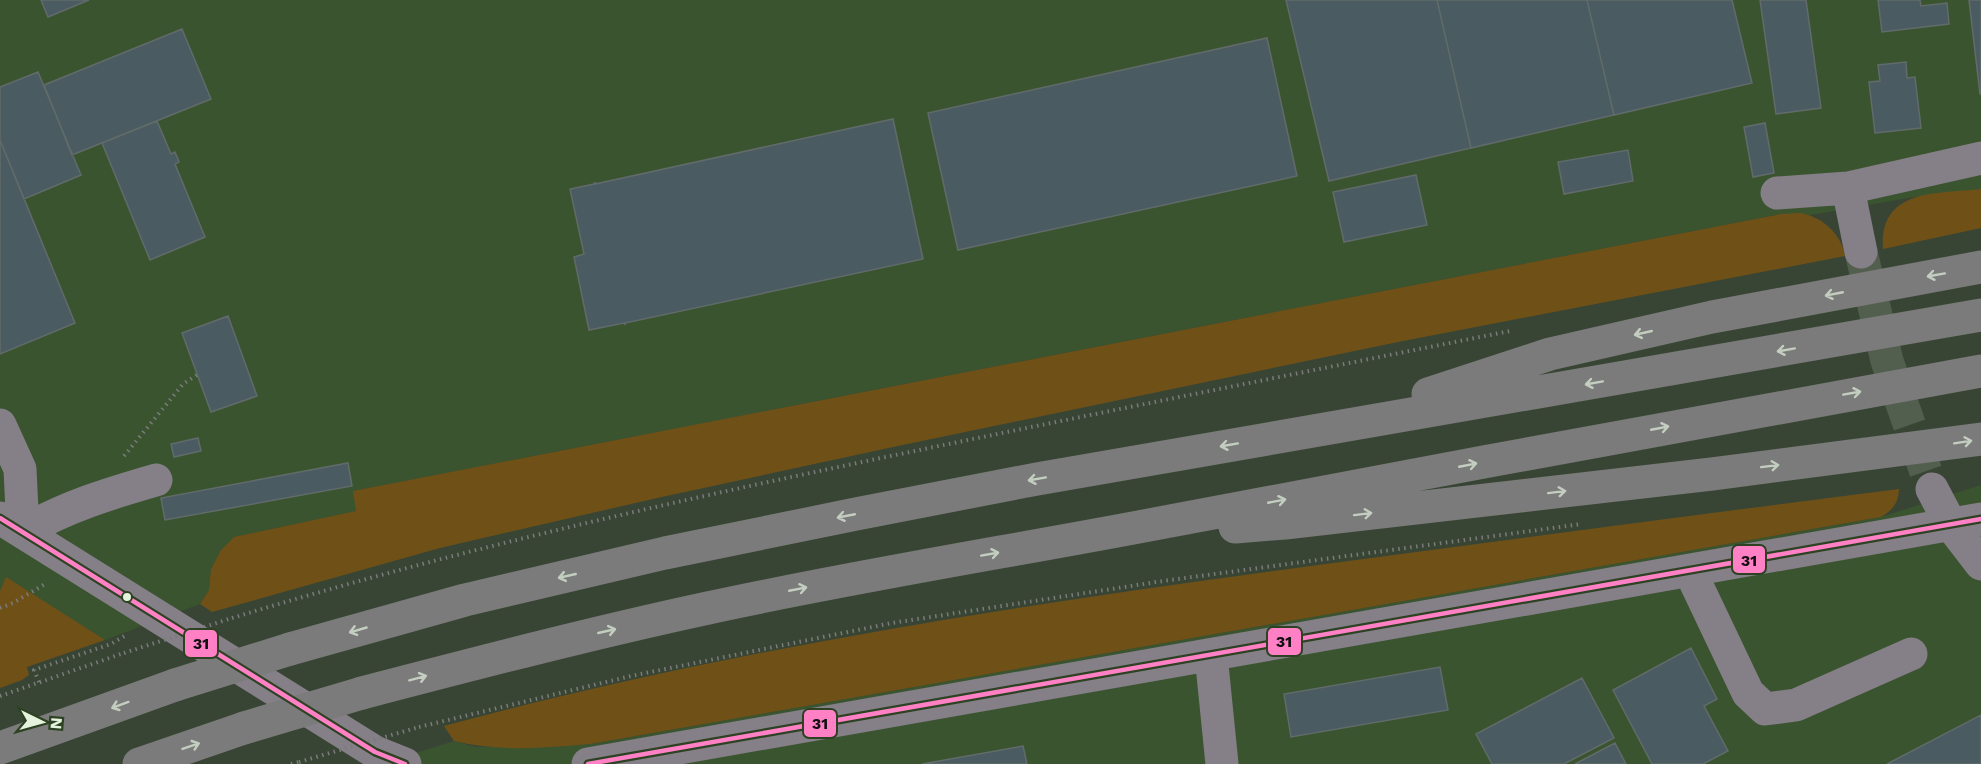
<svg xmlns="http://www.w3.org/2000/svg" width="1981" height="764" viewBox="0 0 1981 764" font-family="'Work Sans',sans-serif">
	<rect width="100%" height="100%" fill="#394534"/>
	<path fill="#3b5430" d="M 0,0 L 1981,0 L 1981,189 L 1914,197 L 1811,215 L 1781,214 L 354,491 L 357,511 L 234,537 L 221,550 L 211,569 L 209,590 L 200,604 L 105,640 L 6,578 L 0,591 Z
		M 1981,485 L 1981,764 L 381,764 L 454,741 L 476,747 L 590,744 L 1881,517 Z"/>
	<path fill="#6f5118" d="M 1981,189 L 1981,228 L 1883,249 C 1879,188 1937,194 1981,189 Z
		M 1800,213 C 1821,216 1842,234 1845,256 L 1398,342 L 893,447 L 657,498 L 440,548 L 212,612 L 200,604 L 209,590 L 211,569 L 221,550 L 234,537 L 356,511 L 353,491 L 1781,214 Z
		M 1899,489 C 1898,503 1894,509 1881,517 L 590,744 C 544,748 499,752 454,741 L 444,726 C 733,648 1030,603 1326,564 C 1517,539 1708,513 1899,489 Z
		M 6,577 L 105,640 L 27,667 L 29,675 L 22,680 L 0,688 L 0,591 Z"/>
	<path fill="#4a5c62" stroke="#616b6a" stroke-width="1.5" d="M 41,0 L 89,0 L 48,17 Z
		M 1286,0 L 1437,0 L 1471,148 L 1329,181 Z
		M 1437,0 L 1587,0 L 1614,115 L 1471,148 Z
		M 1587,0 L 1732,0 L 1752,83 L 1614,115 Z
		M 1760,0 L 1806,0 L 1821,108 L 1776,114 Z
		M 1878,0 L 1920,0 L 1921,6 L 1947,3 L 1949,24 L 1882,32 Z
		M 1969,0 L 1981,0 L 1981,94 L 1980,94 Z
		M 182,29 L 211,99 L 72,155 L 44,85 Z
		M 1267,38 L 1297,176 L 958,250 L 928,113 Z
		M 1906,62 L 1907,78 L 1915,77 L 1921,128 L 1875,133 L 1869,82 L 1880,81 L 1878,65 Z
		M 38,72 L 81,175 L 24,199 L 0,140 L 0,87 Z
		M 893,119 L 923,259 L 625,323 L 625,325 L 624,323 L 589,330 L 574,257 L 584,254 L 570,189 L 594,184 L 595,182 L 595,184 Z
		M 157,121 L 171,154 L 175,152 L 179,162 L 175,164 L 205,237 L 150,260 L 102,143 Z
		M 1765,123 L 1774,173 L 1753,177 L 1744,127 Z
		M 0,140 L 75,323 L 0,354 Z
		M 1628,150 L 1633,181 L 1564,194 L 1558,162 Z
		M 1416,175 L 1427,225 L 1344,242 L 1333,192 Z
		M 228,316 L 257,396 L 211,412 L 182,333 Z
		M 198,438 L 201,451 L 174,457 L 171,444 Z
		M 348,463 L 352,486 L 165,520 L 161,498 Z
		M 1691,648 L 1717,699 L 1704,706 L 1728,751 L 1703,764 L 1652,764 L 1613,690 Z
		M 1440,667 L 1448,710 L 1291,737 L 1284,694 Z
		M 1582,678 L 1614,738 L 1564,764 L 1492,764 L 1476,734 Z
		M 1981,715 L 1981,764 L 1887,764 Z
		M 1615,743 L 1626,764 L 1575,764 Z
		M 1023,746 L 1027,764 L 922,764 Z"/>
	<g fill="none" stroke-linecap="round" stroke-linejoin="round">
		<path stroke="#535f4e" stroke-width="33" stroke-dasharray="33 16" stroke-linecap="butt" d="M 1861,252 L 1887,361 L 1932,489"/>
		<path stroke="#7a7b7a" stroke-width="4" stroke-dasharray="1.5 4.5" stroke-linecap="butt" d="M 124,456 L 183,384 L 197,375
			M 0,608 L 13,603 L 45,584
			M 232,618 C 474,544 720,491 968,440 C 1148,403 1329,367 1510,331
			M 39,682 L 34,670 L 111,644 L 128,634
			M 0,696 L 124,653
			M 419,727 L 631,676 L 892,623 L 1163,581 L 1582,524
			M 291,764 L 299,762"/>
		<path stroke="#857f87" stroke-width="33" d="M 1848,188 L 1981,158
			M 1777,193 L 1848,188 L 1861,252
			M 0,425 L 20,469 L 23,532 C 64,507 111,493 156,480
			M 1932,489 L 1951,525 L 1981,564
			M 0,518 L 375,752 L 405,764
			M 1690,571 L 1748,693 L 1765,709 L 1796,705 L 1911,654
			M 1211,655 L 1222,764
			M 588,764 L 1981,519"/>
		<path stroke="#7a7b7a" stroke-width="33" d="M 1428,394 L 1550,354 L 1712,317 L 1981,267
			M 1235,527 L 1285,523 L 1712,474 L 1981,439
			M 290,649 L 465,600 L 665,553 L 856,514 L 1037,479 L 1981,315
			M 362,693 C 477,663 592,633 708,608 C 860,575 1013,551 1165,522 C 1437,471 1708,419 1981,371
			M 0,748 L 175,685
			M 139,764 L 244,728"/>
		<path stroke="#7a7b7a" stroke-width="4" stroke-dasharray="1.5 4.5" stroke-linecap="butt" d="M 124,653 L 232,618
			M 299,762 L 419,727"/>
		<path stroke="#7a7b7a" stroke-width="33" d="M 175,685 L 290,649
			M 244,728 L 362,693"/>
		<g stroke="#2c4222" stroke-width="9">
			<path id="bus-1" d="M 0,518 L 375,752 L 405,764
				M 588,764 L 1981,519"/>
		</g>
		<use href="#bus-1" stroke="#ff80c5" stroke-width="4.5"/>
	</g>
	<defs><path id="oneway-shaft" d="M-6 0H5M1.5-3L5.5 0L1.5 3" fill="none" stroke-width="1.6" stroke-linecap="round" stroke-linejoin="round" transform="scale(1.5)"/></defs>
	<g stroke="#c4cec0">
		<use href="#oneway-shaft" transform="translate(1936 275) rotate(170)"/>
		<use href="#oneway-shaft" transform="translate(1834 294) rotate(169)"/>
		<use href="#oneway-shaft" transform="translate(1643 333) rotate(167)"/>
		<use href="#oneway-shaft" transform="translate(1786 350) rotate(170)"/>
		<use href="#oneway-shaft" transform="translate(1594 383) rotate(170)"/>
		<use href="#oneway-shaft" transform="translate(1852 393) rotate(-10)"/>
		<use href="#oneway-shaft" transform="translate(1660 428) rotate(-11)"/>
		<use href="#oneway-shaft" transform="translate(1963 442) rotate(-9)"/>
		<use href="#oneway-shaft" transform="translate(1229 445) rotate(170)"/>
		<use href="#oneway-shaft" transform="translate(1468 465) rotate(-11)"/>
		<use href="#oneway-shaft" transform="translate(1770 466) rotate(-7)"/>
		<use href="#oneway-shaft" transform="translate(1037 479) rotate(170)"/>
		<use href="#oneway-shaft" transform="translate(1557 492) rotate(-7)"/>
		<use href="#oneway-shaft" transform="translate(1277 501) rotate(-11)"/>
		<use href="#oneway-shaft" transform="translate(1363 514) rotate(-7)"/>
		<use href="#oneway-shaft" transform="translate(846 516) rotate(169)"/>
		<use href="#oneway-shaft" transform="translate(990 554) rotate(-10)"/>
		<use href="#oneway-shaft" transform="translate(567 576) rotate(167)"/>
		<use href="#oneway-shaft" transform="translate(798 589) rotate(-11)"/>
		<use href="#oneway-shaft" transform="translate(358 630) rotate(164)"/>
		<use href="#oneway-shaft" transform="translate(607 631) rotate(-13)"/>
		<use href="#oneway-shaft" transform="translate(418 678) rotate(-15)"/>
		<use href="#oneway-shaft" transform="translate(120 705) rotate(160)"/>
		<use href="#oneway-shaft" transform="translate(191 746) rotate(-19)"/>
	</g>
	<circle fill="#e4f2de" stroke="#2c4222" stroke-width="2" cx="127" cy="597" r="5"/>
	<g stroke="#2c4222" stroke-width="2">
		<rect x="1732" y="545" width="34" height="29" rx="6" fill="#ff80c5"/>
		<rect x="1267" y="627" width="35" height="29" rx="6" fill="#ff80c5"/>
		<rect x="184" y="629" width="34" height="29" rx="6" fill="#ff80c5"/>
		<rect x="803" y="709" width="34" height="29" rx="6" fill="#ff80c5"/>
	</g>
	<g font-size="16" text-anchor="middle" font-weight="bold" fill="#111">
		<text x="1749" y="566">31</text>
		<text x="1284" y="647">31</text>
		<text x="201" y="649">31</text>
		<text x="820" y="729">31</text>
	</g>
	<g transform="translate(42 722) rotate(95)" stroke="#2c4222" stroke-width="4.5" paint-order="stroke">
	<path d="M0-4.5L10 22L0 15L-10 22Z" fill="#e4f2de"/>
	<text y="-9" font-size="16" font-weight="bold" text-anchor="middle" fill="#e4f2de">N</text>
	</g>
</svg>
